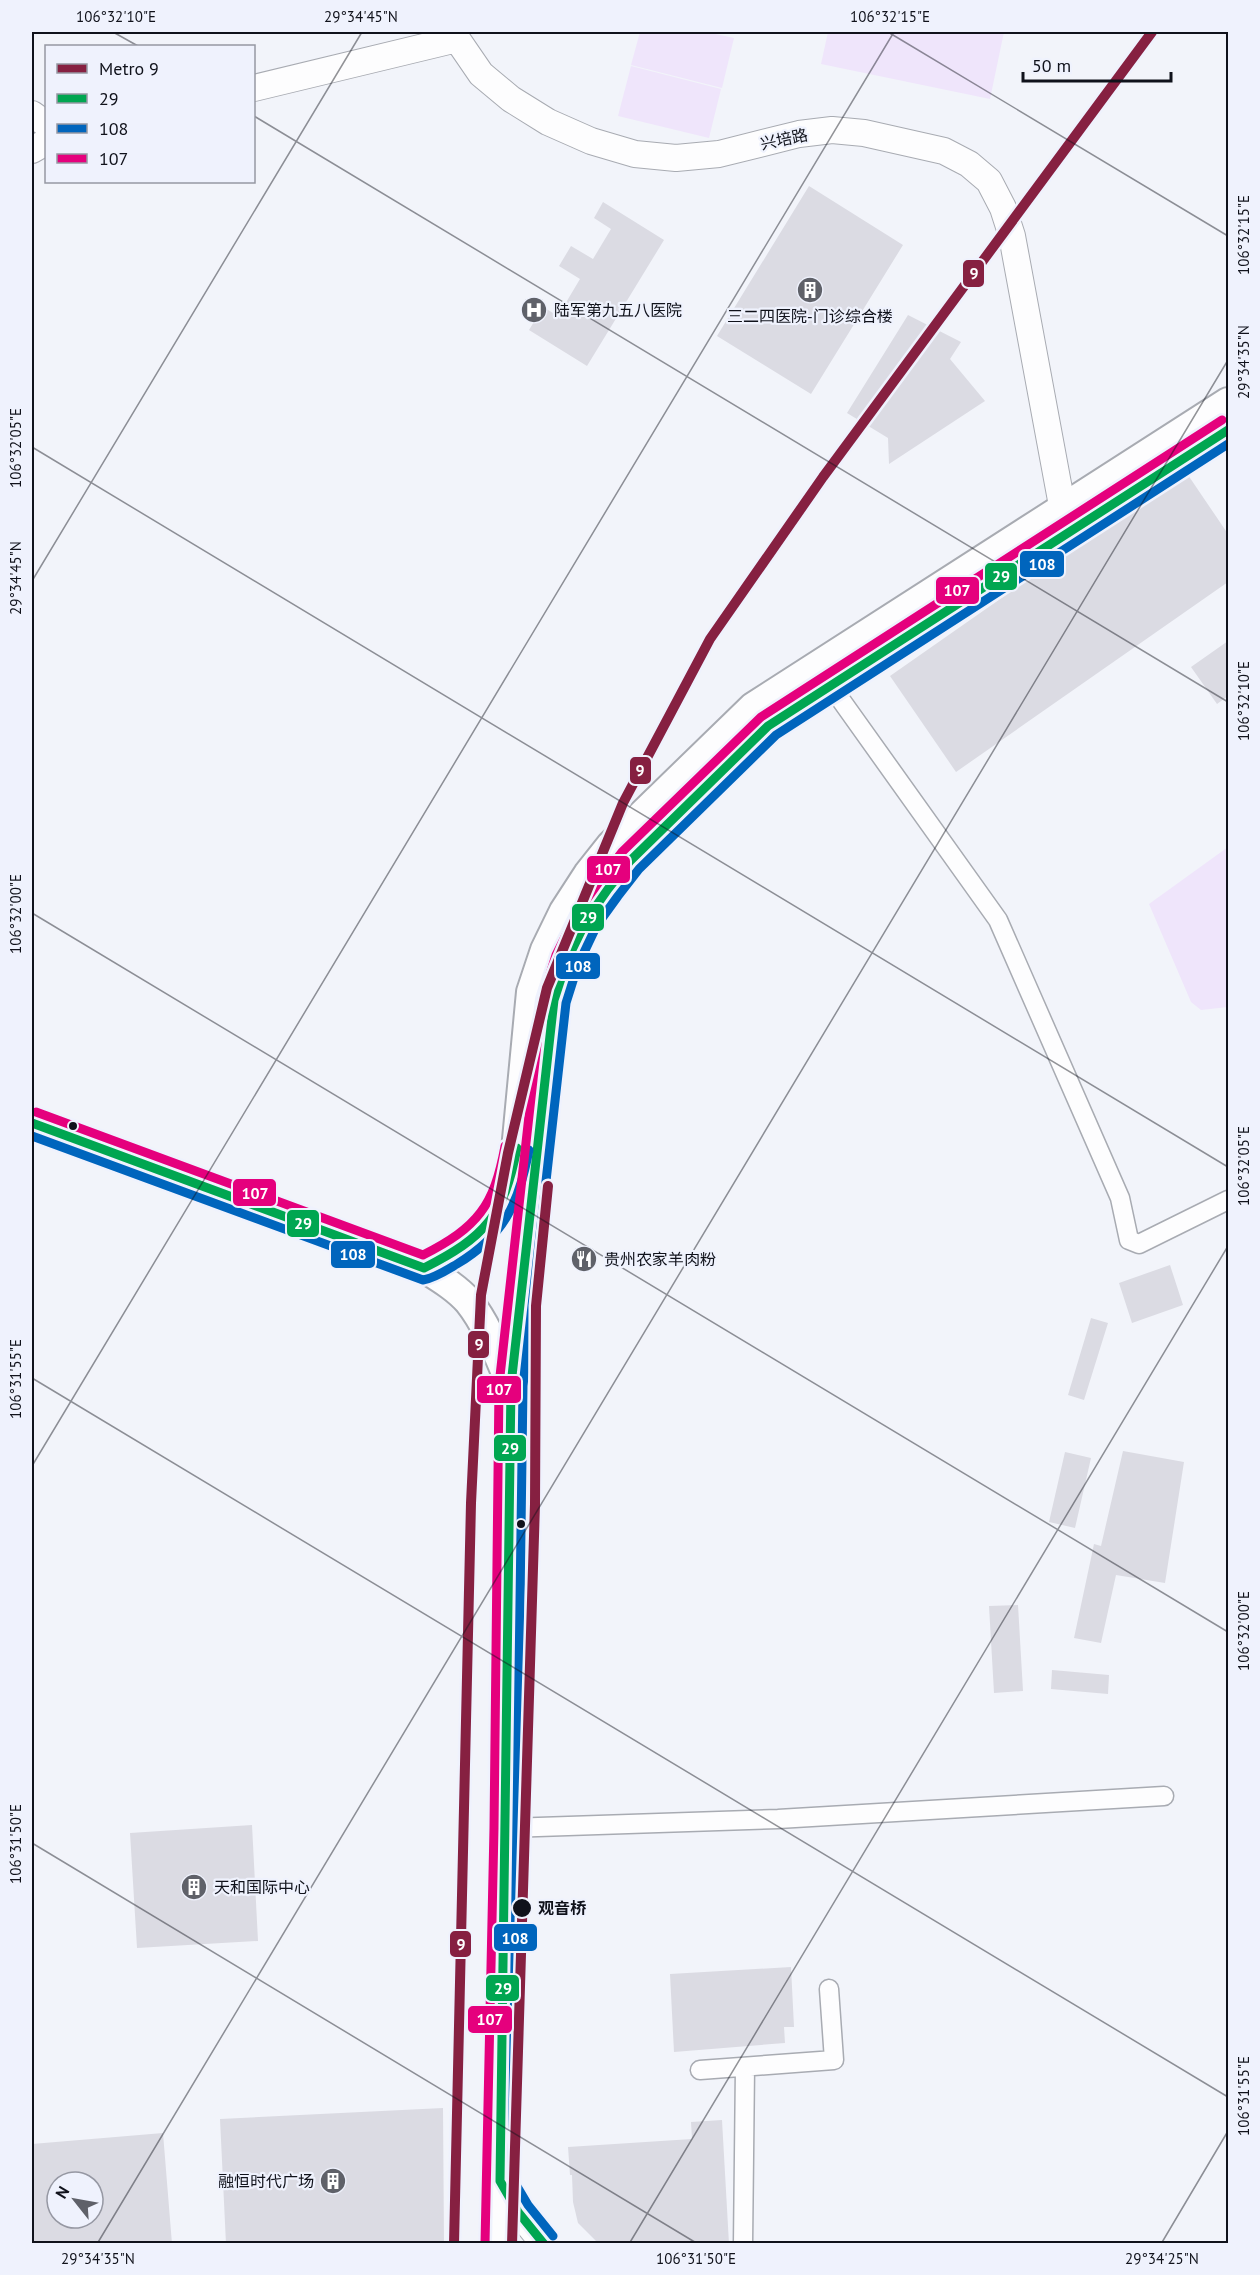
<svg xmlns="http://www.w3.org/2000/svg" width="1260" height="2275" viewBox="0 0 1260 2275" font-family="'PT Sans','Noto Sans SC',sans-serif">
	<rect width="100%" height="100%" fill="#f2f4fa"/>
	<path fill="#efe5fb" d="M 640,32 L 706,32 L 734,38 L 722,88 L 631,65 Z
		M 828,32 L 1004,32 L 990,99 L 821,64 Z
		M 631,66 L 721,89 L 709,138 L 618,116 Z
		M 1228,847 L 1228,1007 L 1201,1010 L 1191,1002 L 1149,904 Z"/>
	<path fill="#dbdbe3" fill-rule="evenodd" d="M 809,186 L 903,245 L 811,394 L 717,336 Z
		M 603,202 L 664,240 L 587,366 L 529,330 L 543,307 L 558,316 L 580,279 L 559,266 L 571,246 L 593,259 L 611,229 L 594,218 Z
		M 908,315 L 961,342 L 950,359 L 985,401 L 889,464 L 888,438 L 847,413 Z
		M 1188,475 L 1228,534 L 1228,582 L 956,772 L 890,676 L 1056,560 Z
		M 1228,641 L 1228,696 L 1217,704 L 1191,667 Z
		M 1170,1265 L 1183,1305 L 1132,1323 L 1119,1283 Z
		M 1091,1318 L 1108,1323 L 1084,1400 L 1068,1395 Z
		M 1123,1451 L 1184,1462 L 1165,1583 L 1116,1575 L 1101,1643 L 1074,1638 L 1094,1544 L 1101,1546 Z
		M 1065,1452 L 1091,1458 L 1075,1528 L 1049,1522 Z
		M 1018,1605 L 1023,1691 L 994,1693 L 989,1606 Z
		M 1052,1670 L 1109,1675 L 1108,1694 L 1051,1689 Z
		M 252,1825 L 258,1941 L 137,1948 L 130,1833 Z
		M 791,1967 L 794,2027 L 784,2027 L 785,2043 L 674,2052 L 670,1974 Z
		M 443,2108 L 444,2244 L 226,2244 L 220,2119 Z
		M 722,2120 L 729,2244 L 599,2244 L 578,2223 L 573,2202 L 572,2175 L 570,2175 L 568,2147 L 692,2139 L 691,2122 Z
		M 163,2133 L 172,2244 L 32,2244 L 32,2144 ZM 57,2182 L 93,2182 L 93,2218 L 57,2218 Z"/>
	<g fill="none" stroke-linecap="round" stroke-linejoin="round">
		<g stroke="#a8abb2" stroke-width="21">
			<path id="street" d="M 831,686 L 998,920 L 1120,1198 L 1129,1240 L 1139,1244 L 1228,1200
				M 506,1828 L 778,1819 L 1164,1796
				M 700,2070 L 834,2060 L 829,1989
				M 743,2244 L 745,2067"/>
		</g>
		<g stroke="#a8abb2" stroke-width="28">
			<path id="secondary" d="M 254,88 L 457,39 L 481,74 L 511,99 L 548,122 L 591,141 L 635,154 L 676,158 L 719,154 L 799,134 L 832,130 L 864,133 L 944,151 L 969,164 L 989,181 L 1003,208 L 1012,236 L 1066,527
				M 32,114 L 46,124
				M 32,150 L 46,142
				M 500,2181 L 518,2212 L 544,2244"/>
		</g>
		<g stroke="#a8abb2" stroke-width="32">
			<path id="primary" d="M 32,1123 L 424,1268 C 440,1278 457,1288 469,1302 C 488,1326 499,1357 511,1385 L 506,1828 L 497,2244
				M 424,1268 L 449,1256 L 473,1241 L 487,1227 L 501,1207 L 511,1180 L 516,1150 L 531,992 L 545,950 L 564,911 L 588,874 L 611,845 L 753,707 L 1228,402
				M 511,1383 L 554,1000 L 567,960 L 587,919 L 608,889 L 630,861 L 768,726 L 1228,430"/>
		</g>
		<use href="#street" stroke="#fdfdfe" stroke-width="18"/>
		<use href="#secondary" stroke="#fdfdfe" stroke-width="26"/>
		<use href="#primary" stroke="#fdfdfe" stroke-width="28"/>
		<g stroke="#eff2fd" stroke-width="14">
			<path id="bus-1" d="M 32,1123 L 424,1268 C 485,1237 504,1216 517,1148
				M 544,2244 L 518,2212 L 500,2181 L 511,1385 L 554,1000 L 567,960 L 587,919 L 608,889 L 630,861 L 768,726 L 1228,430"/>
		</g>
		<g stroke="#eff2fd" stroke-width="14">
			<path id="bus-2" d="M 32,1136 L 423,1280 C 435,1278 447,1270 457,1264 C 504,1236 519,1203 529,1150
				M 553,2236 L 528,2205 L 512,2178 L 523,1386 L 566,1003 L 578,965 L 597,925 L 618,896 L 639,869 L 776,735 L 1228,444"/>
		</g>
		<g stroke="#eff2fd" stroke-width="14">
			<path id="bus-3" d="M 36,1112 L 423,1255 C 478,1227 494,1206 505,1146
				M 485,2244 L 494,1828 L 499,1385 L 542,999 L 556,955 L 577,913 L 599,882 L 622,852 L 761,717 L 1222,420"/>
		</g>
		<use href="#bus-1" stroke="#00a651" stroke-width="9"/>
		<use href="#bus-2" stroke="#0065bd" stroke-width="9"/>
		<use href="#bus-3" stroke="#e5007d" stroke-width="9"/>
		<g stroke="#eff2fd" stroke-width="15">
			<path id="metro-1" d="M 454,2244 L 471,1503 L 481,1295 L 508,1153 L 547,988 L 623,803 L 710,639 L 823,477 L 1152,32
				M 512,2244 L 535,1504 L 536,1306 L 548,1186"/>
		</g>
		<use href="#metro-1" stroke="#862041" stroke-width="10"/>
	</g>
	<path fill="none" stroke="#10121b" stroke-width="1.5" stroke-opacity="0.45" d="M 113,32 L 138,46M 888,32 L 1228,236M 254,116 L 1228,702M 32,447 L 1228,1167M 32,581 L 362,32M 32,913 L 1228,1632M 32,1378 L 1228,2097M 32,1466 L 894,32M 32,1843 L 698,2244M 97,2244 L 1228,360M 629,2244 L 1228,1246M 1161,2244 L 1228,2131"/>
	<defs>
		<g id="building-disc" transform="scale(1.35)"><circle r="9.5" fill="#5f6169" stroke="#eff2fd"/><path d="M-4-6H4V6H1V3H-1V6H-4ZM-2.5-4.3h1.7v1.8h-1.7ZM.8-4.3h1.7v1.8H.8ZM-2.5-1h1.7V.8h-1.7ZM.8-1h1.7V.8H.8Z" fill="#fff"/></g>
		<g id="hospital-disc" transform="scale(1.35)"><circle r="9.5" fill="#5f6169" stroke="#eff2fd"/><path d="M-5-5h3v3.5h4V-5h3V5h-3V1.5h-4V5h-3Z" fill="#fff"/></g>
		<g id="restaurant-disc" transform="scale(1.35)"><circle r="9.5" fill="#5f6169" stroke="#eff2fd"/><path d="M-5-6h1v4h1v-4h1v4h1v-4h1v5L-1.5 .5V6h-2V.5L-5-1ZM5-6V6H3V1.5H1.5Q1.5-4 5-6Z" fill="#fff"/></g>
	</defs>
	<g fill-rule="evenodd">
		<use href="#building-disc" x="810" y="290"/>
		<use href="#hospital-disc" x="534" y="310"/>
		<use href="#restaurant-disc" x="584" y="1259"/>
		<use href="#building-disc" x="194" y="1887"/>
		<use href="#building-disc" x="333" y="2181"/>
	</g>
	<g fill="#10121b" stroke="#eff2fd" stroke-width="2">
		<circle cx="73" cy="1126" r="5"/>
		<circle cx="521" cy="1524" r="5"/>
		<circle cx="522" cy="1908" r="10"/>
	</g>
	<g text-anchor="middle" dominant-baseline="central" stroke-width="4.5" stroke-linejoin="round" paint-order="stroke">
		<g font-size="16" fill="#10121b" stroke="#eff2fd">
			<text transform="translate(784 139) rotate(-12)">兴培路</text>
		</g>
		<g font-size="16" fill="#10121b" stroke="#eff2fd" text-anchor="start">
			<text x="554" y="310">陆军第九五八医院</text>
			<text x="810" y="316" text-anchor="middle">三二四医院-门诊综合楼</text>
			<text x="604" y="1259">贵州农家羊肉粉</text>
			<text x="214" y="1887">天和国际中心</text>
			<text x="314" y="2181" text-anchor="end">融恒时代广场</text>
		</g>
		<g font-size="16" font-weight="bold" fill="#10121b" stroke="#eff2fd" text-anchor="start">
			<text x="538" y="1908">观音桥</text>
		</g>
	</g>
	<g stroke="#eff2fd" stroke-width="2">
		<rect x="962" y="259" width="23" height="29" rx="6" fill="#862041"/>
		<rect x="1019" y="550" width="46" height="28" rx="6" fill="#0065bd"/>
		<rect x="984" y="562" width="34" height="29" rx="6" fill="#00a651"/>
		<rect x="935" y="576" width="45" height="29" rx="6" fill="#e5007d"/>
		<rect x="629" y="756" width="23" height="29" rx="6" fill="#862041"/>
		<rect x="586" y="855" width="45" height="29" rx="6" fill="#e5007d"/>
		<rect x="571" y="903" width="34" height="29" rx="6" fill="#00a651"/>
		<rect x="555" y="952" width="46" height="28" rx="6" fill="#0065bd"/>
		<rect x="232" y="1178" width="45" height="29" rx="6" fill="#e5007d"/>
		<rect x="286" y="1209" width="34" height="29" rx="6" fill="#00a651"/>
		<rect x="330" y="1240" width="46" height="29" rx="6" fill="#0065bd"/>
		<rect x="467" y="1330" width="23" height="29" rx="6" fill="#862041"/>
		<rect x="476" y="1375" width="46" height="29" rx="6" fill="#e5007d"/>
		<rect x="493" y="1434" width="34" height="28" rx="6" fill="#00a651"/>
		<rect x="493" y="1923" width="45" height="29" rx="6" fill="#0065bd"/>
		<rect x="449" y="1930" width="23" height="28" rx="6" fill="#862041"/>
		<rect x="485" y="1974" width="35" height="28" rx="6" fill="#00a651"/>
		<rect x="467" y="2005" width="46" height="29" rx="6" fill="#e5007d"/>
	</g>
	<g font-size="16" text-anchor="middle" font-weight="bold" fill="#fff">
		<text x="974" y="279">9</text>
		<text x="1042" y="570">108</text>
		<text x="1001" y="582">29</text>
		<text x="957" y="596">107</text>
		<text x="640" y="776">9</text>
		<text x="608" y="875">107</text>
		<text x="588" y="923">29</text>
		<text x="578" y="972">108</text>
		<text x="255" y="1199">107</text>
		<text x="303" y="1229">29</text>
		<text x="353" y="1260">108</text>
		<text x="479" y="1350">9</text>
		<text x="499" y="1395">107</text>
		<text x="510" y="1454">29</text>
		<text x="515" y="1944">108</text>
		<text x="461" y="1950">9</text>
		<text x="503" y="1994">29</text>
		<text x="490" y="2025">107</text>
	</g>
	<rect width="1260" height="2275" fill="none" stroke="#eff2fd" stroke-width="66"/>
	<rect x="45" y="45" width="210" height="138" fill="#eff2fd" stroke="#9698a3" stroke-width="1.5"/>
	<rect x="57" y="64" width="30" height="9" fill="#862041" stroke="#9698a3" stroke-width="1.5"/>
	<text x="99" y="75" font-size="18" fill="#10121b">Metro 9</text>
	<rect x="57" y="94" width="30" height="9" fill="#00a651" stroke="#9698a3" stroke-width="1.5"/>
	<text x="99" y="105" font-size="18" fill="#10121b">29</text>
	<rect x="57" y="124" width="30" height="9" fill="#0065bd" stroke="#9698a3" stroke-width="1.5"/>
	<text x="99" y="135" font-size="18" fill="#10121b">108</text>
	<rect x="57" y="154" width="30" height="9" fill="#e5007d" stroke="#9698a3" stroke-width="1.5"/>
	<text x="99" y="165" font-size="18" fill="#10121b">107</text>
	<g transform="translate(75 2200) rotate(301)"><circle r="28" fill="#eff2fd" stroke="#9698a3" stroke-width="1.5"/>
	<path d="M0-4.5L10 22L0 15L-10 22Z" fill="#5f6169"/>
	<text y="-9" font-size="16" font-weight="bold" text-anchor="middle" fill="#10121b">N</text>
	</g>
	<path d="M1023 72v9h148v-9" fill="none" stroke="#10121b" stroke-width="3"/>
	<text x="1032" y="72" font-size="18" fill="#10121b" stroke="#eff2fd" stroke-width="4.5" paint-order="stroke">50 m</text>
	<rect x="33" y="33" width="1194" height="2209" fill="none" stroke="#10121b" stroke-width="2"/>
	<g font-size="15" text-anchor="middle" fill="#10121b">
		<text x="116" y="22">106°32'10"E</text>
		<text x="361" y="22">29°34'45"N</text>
		<text x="890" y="22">106°32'15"E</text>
		<text transform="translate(1244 235) rotate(-90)" y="5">106°32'15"E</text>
		<text transform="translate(1244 362) rotate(-90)" y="5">29°34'35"N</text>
		<text transform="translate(16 448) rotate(-90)" y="5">106°32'05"E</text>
		<text transform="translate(16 578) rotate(-90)" y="5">29°34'45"N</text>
		<text transform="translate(1244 701) rotate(-90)" y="5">106°32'10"E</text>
		<text transform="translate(16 914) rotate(-90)" y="5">106°32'00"E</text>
		<text transform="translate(1244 1166) rotate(-90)" y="5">106°32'05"E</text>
		<text transform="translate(16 1379) rotate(-90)" y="5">106°31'55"E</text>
		<text transform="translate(1244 1631) rotate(-90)" y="5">106°32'00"E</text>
		<text transform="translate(16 1844) rotate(-90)" y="5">106°31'50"E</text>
		<text transform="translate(1244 2096) rotate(-90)" y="5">106°31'55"E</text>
		<text x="98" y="2264">29°34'35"N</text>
		<text x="696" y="2264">106°31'50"E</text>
		<text x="1162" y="2264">29°34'25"N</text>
	</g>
</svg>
